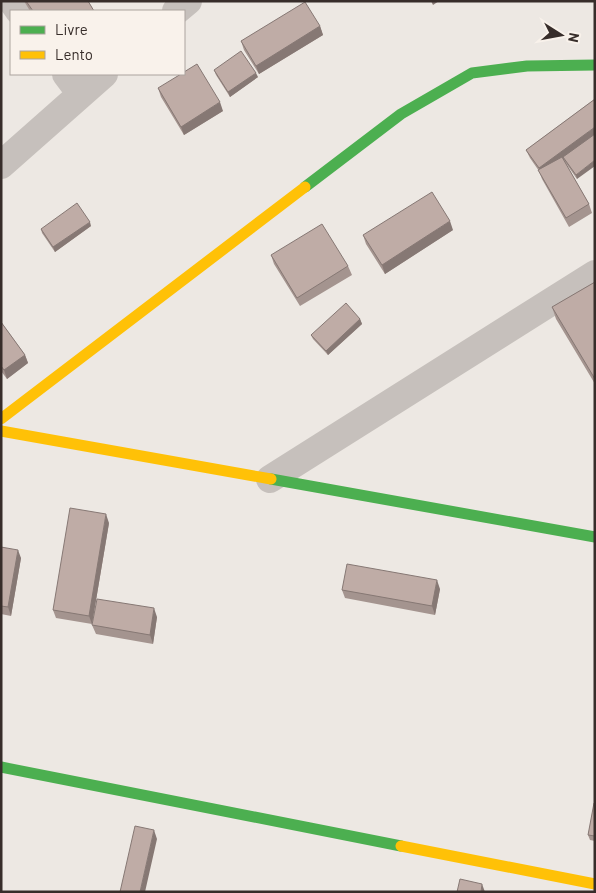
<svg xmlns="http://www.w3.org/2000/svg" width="596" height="893" viewBox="0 0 596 893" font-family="Barlow,sans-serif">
	<rect width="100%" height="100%" fill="#ede8e3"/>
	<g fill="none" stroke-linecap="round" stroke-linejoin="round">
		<path stroke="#c6c0bc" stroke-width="28" d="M 12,1 L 19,11
			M 176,11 L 188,1
			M 66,74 L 81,94
			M 1,165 L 104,74
			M 270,479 L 595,274"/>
		<path stroke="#4caf50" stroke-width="11" d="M 305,187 L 401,114 L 472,73 L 527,66 L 595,65
			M 271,479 L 595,537
			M 1,767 L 401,846"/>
		<path stroke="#ffc107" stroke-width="11" d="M 1,419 L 305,187
			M 1,431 L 271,479
			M 401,846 L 595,884"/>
	</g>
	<path fill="#a4948f" d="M 24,1 L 88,1 L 94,11 L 30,11 Z
		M 320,26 L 323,35 L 259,74 L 244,50 L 241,41 Z
		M 214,70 L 258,77 L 230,97 L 216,75 Z
		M 158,88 L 223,111 L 184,135 L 161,97 Z
		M 595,99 L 577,179 L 565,162 L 589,204 L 592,213 L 569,227 L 542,179 L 539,171 L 530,158 L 526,150 Z
		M 91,226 L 55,252 L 42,233 L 41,229 Z
		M 453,230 L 385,274 L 366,244 L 363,235 Z
		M 271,255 L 348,266 L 352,275 L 300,306 L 274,264 Z
		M 595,282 L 595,384 L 556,319 L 552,307 Z
		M 360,319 L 362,324 L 328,355 L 313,339 L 311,335 Z
		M 1,322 L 25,355 L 28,363 L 7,379 L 1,371 Z
		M 109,523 L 92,624 L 56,618 L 53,610 Z
		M 1,547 L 21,558 L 11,616 L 1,614 Z
		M 440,589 L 435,615 L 345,598 L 342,590 Z
		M 157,617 L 153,644 L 96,634 L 92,625 Z
		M 595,803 L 595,841 L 590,840 L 588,835 Z"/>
	<path fill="#867874" d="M 431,1 L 439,1 L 433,5 Z
		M 320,26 L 323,35 L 259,74 L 256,66 Z
		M 256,73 L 258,77 L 230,97 L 228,92 Z
		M 220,102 L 223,111 L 184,135 L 181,127 Z
		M 595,127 L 595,138 L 563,157 L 564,160 L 543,176 L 539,168 Z
		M 595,160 L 595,166 L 577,179 L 576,175 Z
		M 450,221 L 453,230 L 385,274 L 382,265 Z
		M 90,222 L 91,226 L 55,252 L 53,247 Z
		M 360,319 L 362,324 L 328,355 L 326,351 Z
		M 25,355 L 28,363 L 7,379 L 4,370 Z
		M 106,514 L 109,523 L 92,624 L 89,616 Z
		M 18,550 L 21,558 L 11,616 L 8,607 Z
		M 437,580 L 440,589 L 435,615 L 432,606 Z
		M 154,608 L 157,617 L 153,644 L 150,635 Z
		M 154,830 L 157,839 L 145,892 L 140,892 Z
		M 482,884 L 485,892 L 481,892 Z"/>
	<path fill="#bfaca6" stroke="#867874" d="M 26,1 L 88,1 L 94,11 L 33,11 Z
		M 305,2 L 320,26 L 256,66 L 241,41 Z
		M 241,51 L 256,73 L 228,92 L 214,70 Z
		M 197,64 L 220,102 L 181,127 L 158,88 L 181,74 L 184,74 L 184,72 Z
		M 595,99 L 595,127 L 539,168 L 526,150 Z
		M 595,134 L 595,160 L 576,175 L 563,157 Z
		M 562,157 L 589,204 L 566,218 L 538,170 Z
		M 432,192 L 450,221 L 382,265 L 363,235 Z
		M 77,203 L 90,222 L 53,247 L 41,229 Z
		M 322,224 L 348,266 L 297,298 L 271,255 Z
		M 595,282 L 595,379 L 552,307 Z
		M 346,303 L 360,319 L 326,351 L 311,335 Z
		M 1,322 L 25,355 L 4,370 L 1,366 Z
		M 70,508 L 106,514 L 89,616 L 53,610 Z
		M 1,547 L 18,550 L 8,607 L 1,606 Z
		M 347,564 L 437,580 L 432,606 L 342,590 Z
		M 97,599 L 154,608 L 150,635 L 92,625 Z
		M 594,803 L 595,803 L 595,836 L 588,835 Z
		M 135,826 L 154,830 L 140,892 L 120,892 Z
		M 460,879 L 482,884 L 481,892 L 457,892 Z"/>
	<rect width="596" height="893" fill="none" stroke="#372d2a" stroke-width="5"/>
	<rect x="10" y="10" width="175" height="65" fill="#f9f2eb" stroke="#aba39e"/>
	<rect x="20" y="26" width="25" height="8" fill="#4caf50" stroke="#aba39e"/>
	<text x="55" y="35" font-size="15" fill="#372d2a">Livre</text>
	<rect x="20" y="51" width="25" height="8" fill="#ffc107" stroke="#aba39e"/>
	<text x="55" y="60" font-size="15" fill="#372d2a">Lento</text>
	<g transform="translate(561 35) rotate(101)" stroke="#f9f2eb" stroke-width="4" paint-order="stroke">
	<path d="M0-4L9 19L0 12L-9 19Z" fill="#372d2a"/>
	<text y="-8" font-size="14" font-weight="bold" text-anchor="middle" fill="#372d2a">N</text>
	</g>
</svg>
